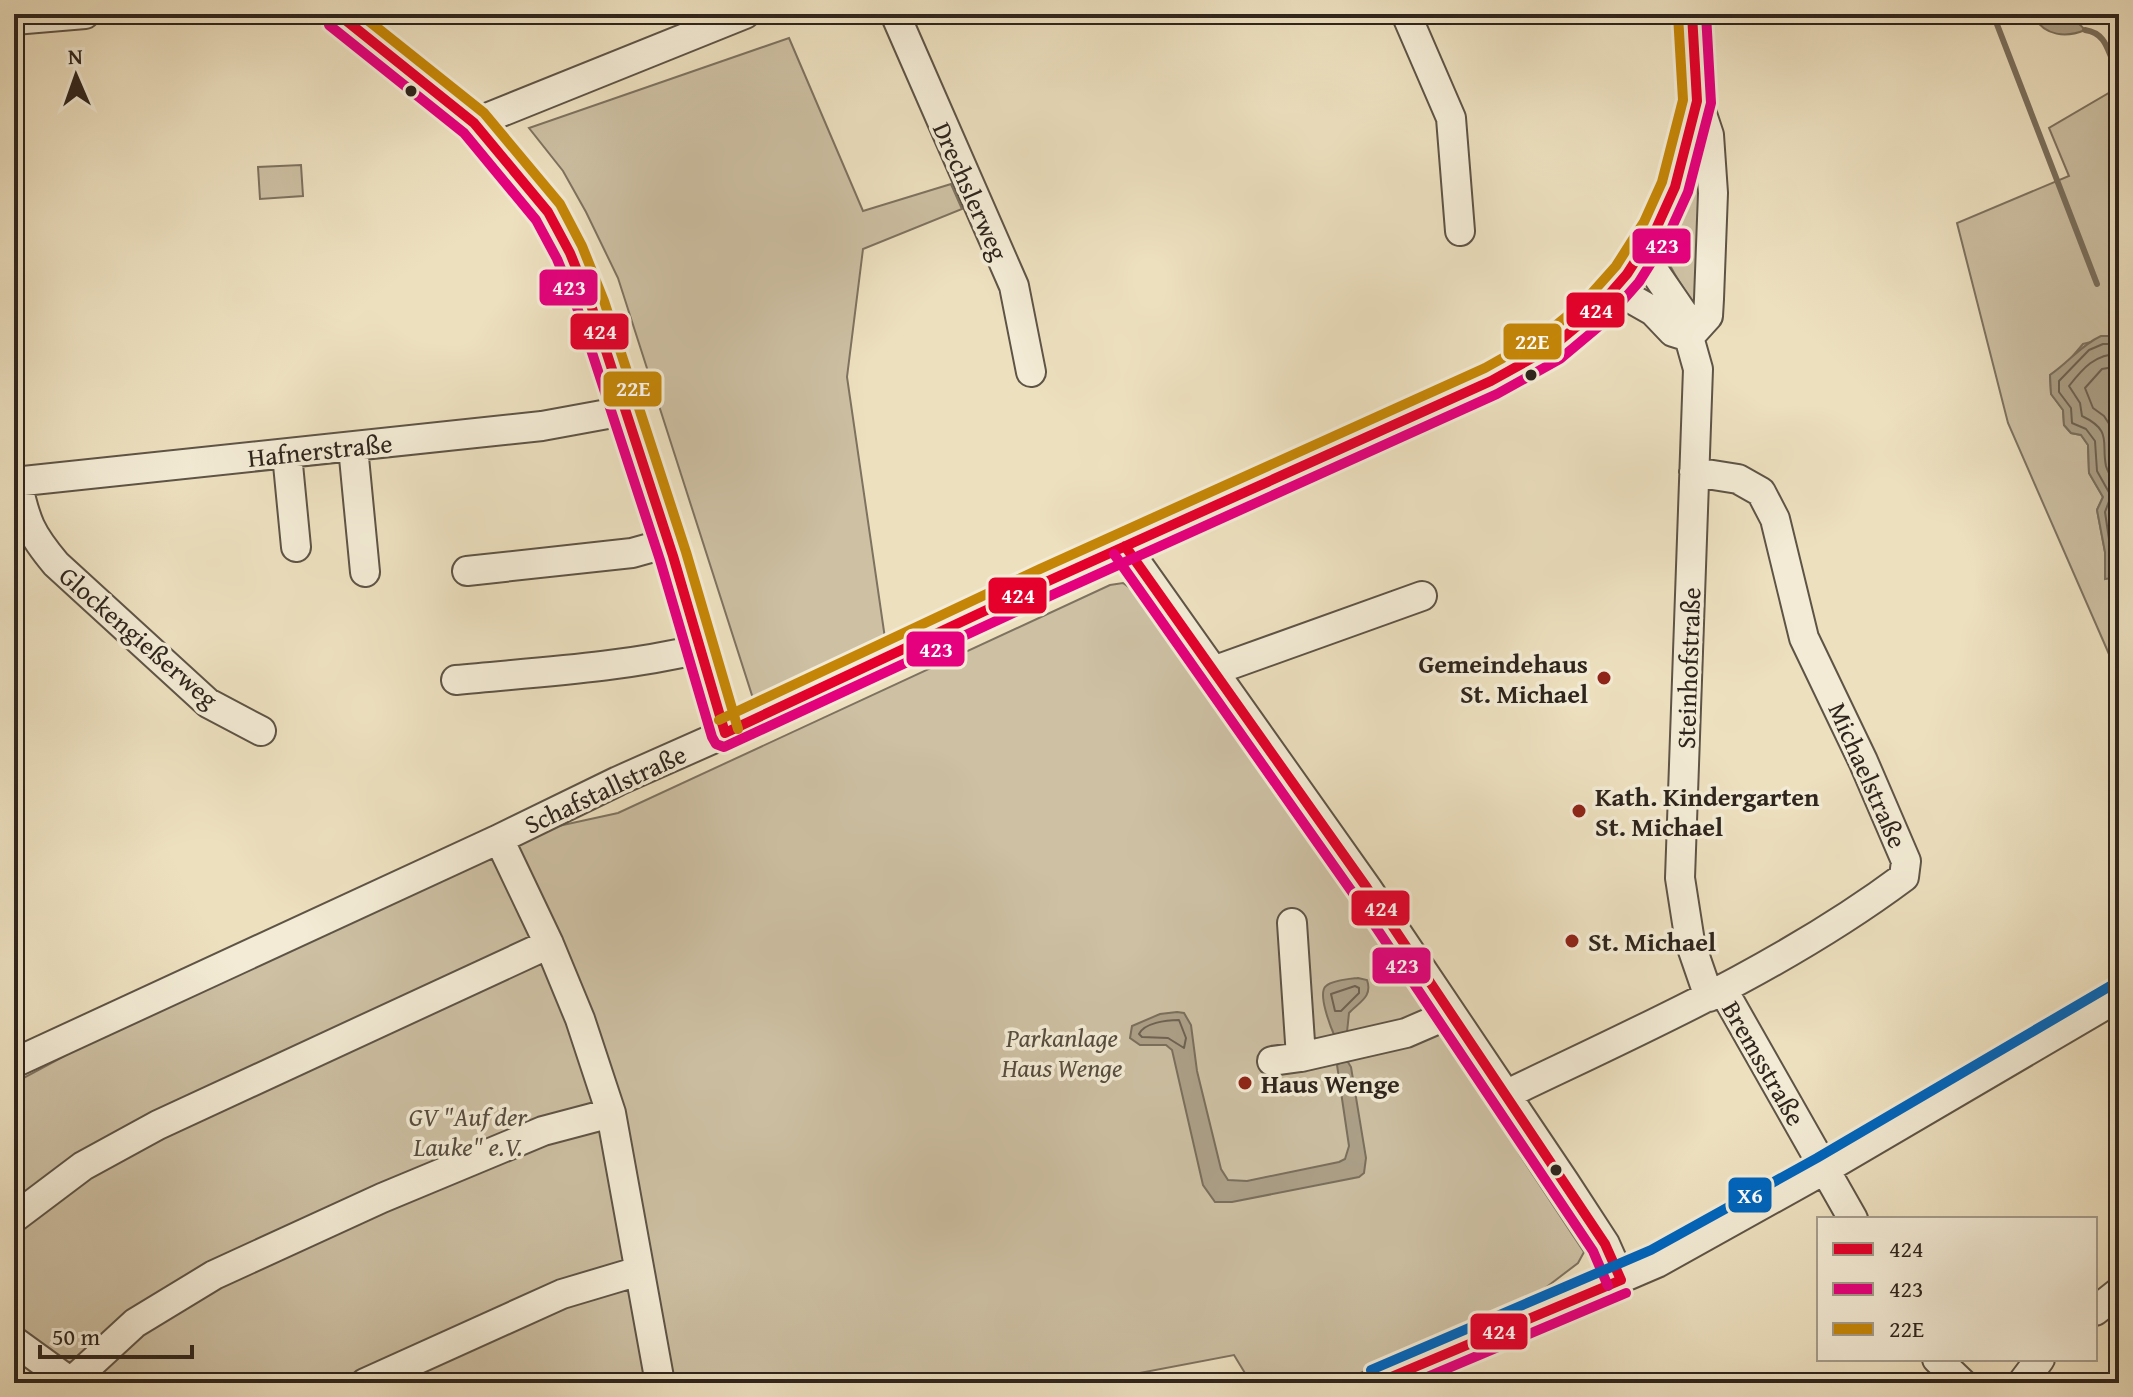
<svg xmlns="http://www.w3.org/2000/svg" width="2133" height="1397" viewBox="0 0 2133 1397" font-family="'Gentium Book Plus',serif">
	<rect width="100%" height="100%" fill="#ede0bf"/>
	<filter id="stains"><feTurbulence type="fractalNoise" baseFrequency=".0025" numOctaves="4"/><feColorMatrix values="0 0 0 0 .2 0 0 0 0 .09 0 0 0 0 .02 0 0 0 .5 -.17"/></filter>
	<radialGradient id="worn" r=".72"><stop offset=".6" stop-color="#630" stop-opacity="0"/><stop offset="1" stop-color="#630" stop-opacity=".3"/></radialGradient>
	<path fill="#cdc0a3" stroke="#7e7260" stroke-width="2" d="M 789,38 L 863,211 L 951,184 L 962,209 L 863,249 L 847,377 L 887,652 L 759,717 L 618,278 L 586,212 L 563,171 L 529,128 Z
		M 2119,87 L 2119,339 L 2116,336 L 2083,344 L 2066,364 L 2050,375 L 2051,394 L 2063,410 L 2064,425 L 2071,433 L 2081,435 L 2088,445 L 2089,473 L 2103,497 L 2097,510 L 2105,552 L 2105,578 L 2119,577 L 2119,677 L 2008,423 L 1957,223 L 2069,176 L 2049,128 Z
		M 301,165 L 303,196 L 260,199 L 258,167 Z
		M 1694,184 L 1704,187 L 1699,311 C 1690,298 1669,269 1666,255 C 1663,237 1683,203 1690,187 Z
		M 1123,583 L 1137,593 L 1274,780 L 1439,1015 L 1520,1155 L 1584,1252 L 1578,1263 L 1527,1302 L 1337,1383 L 1251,1383 L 1234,1355 L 1087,1383 L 57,1383 L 14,1349 L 14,1083 L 277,942 L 499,839 L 618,813 L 1110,585 Z"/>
	<path fill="#aca088" stroke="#7a6f5d" stroke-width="2" d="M 2037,14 C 2055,14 2073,15 2085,30 C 2066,38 2045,36 2034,17 Z
		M 2101,336 L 2116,336 L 2119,339 L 2119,577 L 2105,579 L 2105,552 L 2097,510 L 2103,497 L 2089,473 L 2088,445 L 2081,435 L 2071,433 L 2064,425 L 2063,410 L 2051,394 L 2050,375 C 2069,362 2081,345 2101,336 Z
		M 1358,978 L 1367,980 C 1373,997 1359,1002 1349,1013 L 1347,1032 L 1335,1037 C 1331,1028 1317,993 1326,986 C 1333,980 1349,979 1358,978 Z
		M 1177,1012 L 1184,1013 L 1191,1025 L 1197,1071 L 1221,1169 L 1228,1180 L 1247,1181 L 1339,1162 L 1345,1159 L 1349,1146 L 1337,1065 L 1346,1059 L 1351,1067 L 1366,1158 L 1364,1173 L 1359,1177 L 1232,1202 L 1215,1202 L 1203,1185 L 1172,1050 L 1166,1045 L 1140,1045 L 1130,1038 L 1132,1026 L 1160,1014 Z"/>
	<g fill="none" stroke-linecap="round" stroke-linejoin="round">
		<path stroke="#6e6252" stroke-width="2" d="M 2119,344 L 2103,344 L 2089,350 L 2059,381 L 2059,392 L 2071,408 L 2072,423 L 2086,429 L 2095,441 L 2097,471 L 2111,496 L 2105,512 L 2113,566 L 2119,569
			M 2119,354 C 2095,354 2083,368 2069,386 L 2080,403 L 2082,416 C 2113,431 2101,442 2106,466 C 2108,474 2115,482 2119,489
			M 2119,366 L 2102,369 L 2085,388 L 2093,408 L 2104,416 L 2115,433 L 2119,465
			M 1355,986 L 1359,988 L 1359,993 L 1341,1011 L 1335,1011 L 1331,994 Z
			M 1179,1020 L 1186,1038 L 1184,1048 L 1168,1038 L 1142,1037 L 1139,1034 C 1144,1023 1166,1020 1179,1020 Z"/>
		<path stroke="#7a6f5d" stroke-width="6" d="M 1993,14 L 2097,284
			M 2085,30 C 2110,34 2107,56 2119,73"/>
		<g stroke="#5e5446" stroke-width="32">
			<path id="minor" d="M 338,14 L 474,123 L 548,212 L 570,253 L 591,305 L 673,556 L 725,733
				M 895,14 L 1014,286 L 1031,372
				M 1406,14 L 1451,118 L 1460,231
				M 14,20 L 85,14
				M 474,123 L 745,14
				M 1638,257 L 1656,274 L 1689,322 L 1689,337 L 1698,369 L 1680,878 L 1690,942 L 1709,997
				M 1616,290 L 1653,311 L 1673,332 L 1689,337
				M 1689,337 L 1708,316 L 1709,299 L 1713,193 L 1709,135 L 1699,105
				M 353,447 L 365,572
				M 287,454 L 296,547
				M 14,482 L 542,426 L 624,411
				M 17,482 C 26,522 30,533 56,564 L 208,703 L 261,731
				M 1125,546 L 1367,888 L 1564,1181 L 1605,1244 L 1621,1280
				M 467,571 L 632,553 L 668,543
				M 1213,671 L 1422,596
				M 456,680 C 538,672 620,668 700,649
				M 499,839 L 549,944 L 580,1019 L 611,1113 L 660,1383
				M 1292,923 L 1301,1057 L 1406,1033 L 1450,1014
				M 1723,990 L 1853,1219
				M 1272,1061 L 1301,1057
				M 14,1063 L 499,839 L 618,781 L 778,710 L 1046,582 L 1491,381 L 1552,347 L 1593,313 L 1627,274 L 1656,229 L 1675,187 L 1697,101 L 1692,14
				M 1505,1095 C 1642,1029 1782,968 1904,877 L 1906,861 L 1863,761 L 1804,638 L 1775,519 L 1761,492 L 1738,479 L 1694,472
				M 14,1218 L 83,1166 L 158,1125 L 549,944
				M 2095,1311 L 2119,1292
				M 14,1341 L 72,1383
				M 1937,1359 L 1962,1383
				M 71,1382 L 135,1323 L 214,1275 L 382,1198 L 543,1131 L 611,1113
				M 365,1383 L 562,1294 L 639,1271
				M 1377,1383 L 1657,1263 L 1824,1170 L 2119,997
				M 2022,1383 L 2040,1359"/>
		</g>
		<use href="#minor" stroke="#f3ebd5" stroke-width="28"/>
		<g stroke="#f3ebd5" stroke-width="16">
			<path id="bus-1" d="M 338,14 L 474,123 L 548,212 L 570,253 L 591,305 L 673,556 L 725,733
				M 1125,546 L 1367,888 L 1605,1244 L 1621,1280
				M 725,733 L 1046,582 L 1491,381 L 1552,347 L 1593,313 L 1627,274 L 1656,229 L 1675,187 L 1697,101 L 1692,14
				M 1377,1383 L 1621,1280"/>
		</g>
		<g stroke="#f3ebd5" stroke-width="16">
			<path id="bus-2" d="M 329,25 L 464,133 L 536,220 L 557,259 L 578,310 L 660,560 L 712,737 L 716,744 L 724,747 L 1052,595 L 1497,394 L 1560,359 L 1603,323 L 1639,282 L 1668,236 L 1688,192 L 1711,103 L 1706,14
				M 1114,554 L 1355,896 L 1593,1251 L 1608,1286
				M 1413,1383 L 1626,1293"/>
		</g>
		<g stroke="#f3ebd5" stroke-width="16">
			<path id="bus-3" d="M 360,14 L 484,113 L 560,204 L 582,246 L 604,301 L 686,552 L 738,729
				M 719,720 L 1040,569 L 1485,368 L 1544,335 L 1583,303 L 1616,266 L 1644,222 L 1662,182 L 1683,100 L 1678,15"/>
		</g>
		<g stroke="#f3ebd5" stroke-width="16">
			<path id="bus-4" d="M 1371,1370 L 1651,1250 L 1817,1158 L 2112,985"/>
		</g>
		<use href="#bus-1" stroke="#e4002b" stroke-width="10"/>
		<use href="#bus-2" stroke="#e5007d" stroke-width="10"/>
		<use href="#bus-3" stroke="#c58607" stroke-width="10"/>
		<use href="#bus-4" stroke="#0065bd" stroke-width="10"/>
	</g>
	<g fill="#2f251d" stroke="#f3ebd5" stroke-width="3">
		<circle cx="411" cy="91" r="7"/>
		<circle cx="1531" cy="375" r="7"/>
		<circle cx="1556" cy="1170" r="7"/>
	</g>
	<g fill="#8f2418" stroke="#f3ebd5" stroke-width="3">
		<circle cx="1604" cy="678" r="8"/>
		<circle cx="1579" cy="811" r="8"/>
		<circle cx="1572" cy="941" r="8"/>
		<circle cx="1245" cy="1083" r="8"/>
	</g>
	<g text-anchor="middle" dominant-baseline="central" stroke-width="7" stroke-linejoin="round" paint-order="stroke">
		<g font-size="26" fill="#2f251d" stroke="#f3ebd5">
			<text transform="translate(971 191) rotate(66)">Drechslerweg</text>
			<text transform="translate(320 450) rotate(-6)">Hafnerstraße</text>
			<text transform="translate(139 637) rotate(41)">Glockengießerweg</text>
			<text transform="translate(1688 668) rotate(-88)">Steinhofstraße</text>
			<text transform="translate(1868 775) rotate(66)">Michaelstraße</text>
			<text transform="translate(605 789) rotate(-25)">Schafstallstraße</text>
			<text transform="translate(1764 1063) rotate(60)">Bremsstraße</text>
		</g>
		<g font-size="26" font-weight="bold" fill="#2f251d" stroke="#f3ebd5" text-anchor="start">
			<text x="1588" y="663" text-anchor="end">Gemeindehaus<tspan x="1588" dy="30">St. Michael</tspan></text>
			<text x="1595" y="796">Kath. Kindergarten<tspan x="1595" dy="30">St. Michael</tspan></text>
			<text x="1588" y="941">St. Michael</text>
			<text x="1261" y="1083">Haus Wenge</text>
		</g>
		<g font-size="26" font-style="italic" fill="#564c3e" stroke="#f3ebd5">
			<text x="1062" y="1037">Parkanlage<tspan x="1062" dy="30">Haus Wenge</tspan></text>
			<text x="468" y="1116">GV "Auf der<tspan x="468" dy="30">Lauke" e.V.</tspan></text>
		</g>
	</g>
	<g stroke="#f3ebd5" stroke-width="3">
		<rect x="1631" y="227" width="61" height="38" rx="8" fill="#e5007d"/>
		<rect x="538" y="268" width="61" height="39" rx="8" fill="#e5007d"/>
		<rect x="1565" y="291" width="61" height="38" rx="8" fill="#e4002b"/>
		<rect x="569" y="312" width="61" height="39" rx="8" fill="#e4002b"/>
		<rect x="1502" y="322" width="61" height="39" rx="8" fill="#c58607"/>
		<rect x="602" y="370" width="61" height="38" rx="8" fill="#c58607"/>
		<rect x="987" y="576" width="61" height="39" rx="8" fill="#e4002b"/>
		<rect x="905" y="630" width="61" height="38" rx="8" fill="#e5007d"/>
		<rect x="1350" y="889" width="61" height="38" rx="8" fill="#e4002b"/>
		<rect x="1371" y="946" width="61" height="39" rx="8" fill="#e5007d"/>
		<rect x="1727" y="1176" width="46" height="38" rx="8" fill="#0065bd"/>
		<rect x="1469" y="1312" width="60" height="39" rx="8" fill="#e4002b"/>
	</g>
	<g font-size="22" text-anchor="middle" font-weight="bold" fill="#fff">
		<text x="1662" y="253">423</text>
		<text x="569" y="295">423</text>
		<text x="1596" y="318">424</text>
		<text x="600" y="339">424</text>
		<text x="1532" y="349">22E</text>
		<text x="633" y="396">22E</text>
		<text x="1018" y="603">424</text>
		<text x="936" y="657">423</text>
		<text x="1381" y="916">424</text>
		<text x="1402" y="973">423</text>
		<text x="1750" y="1203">X6</text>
		<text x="1499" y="1339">424</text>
	</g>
	<rect width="2133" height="1397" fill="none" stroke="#ede0bf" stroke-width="48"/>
	<rect x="16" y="16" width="2101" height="1365" fill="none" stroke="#2f251d" stroke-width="4"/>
	<rect x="24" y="24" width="2085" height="1349" fill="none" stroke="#2f251d" stroke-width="2"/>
	<rect x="1817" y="1217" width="280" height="144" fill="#f3ebd5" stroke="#a59c8b" stroke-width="2"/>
	<rect x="1833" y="1243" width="40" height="12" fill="#e4002b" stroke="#a59c8b" stroke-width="2"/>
	<text x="1889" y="1257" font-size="24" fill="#2f251d">424</text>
	<rect x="1833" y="1283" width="40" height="12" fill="#e5007d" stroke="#a59c8b" stroke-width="2"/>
	<text x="1889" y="1297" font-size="24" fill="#2f251d">423</text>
	<rect x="1833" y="1323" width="40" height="12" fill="#c58607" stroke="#a59c8b" stroke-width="2"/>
	<text x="1889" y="1337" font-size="24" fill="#2f251d">22E</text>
	<g transform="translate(76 76) rotate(358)" stroke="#f3ebd5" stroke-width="6" paint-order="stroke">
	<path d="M0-6L14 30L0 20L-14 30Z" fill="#2f251d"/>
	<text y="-12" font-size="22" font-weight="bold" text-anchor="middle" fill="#2f251d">N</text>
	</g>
	<path d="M40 1345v12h152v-12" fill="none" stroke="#2f251d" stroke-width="4"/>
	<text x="52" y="1345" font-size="24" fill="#2f251d" stroke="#f3ebd5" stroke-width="6" paint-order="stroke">50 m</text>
	<rect width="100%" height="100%" filter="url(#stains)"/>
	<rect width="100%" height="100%" fill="url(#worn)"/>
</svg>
